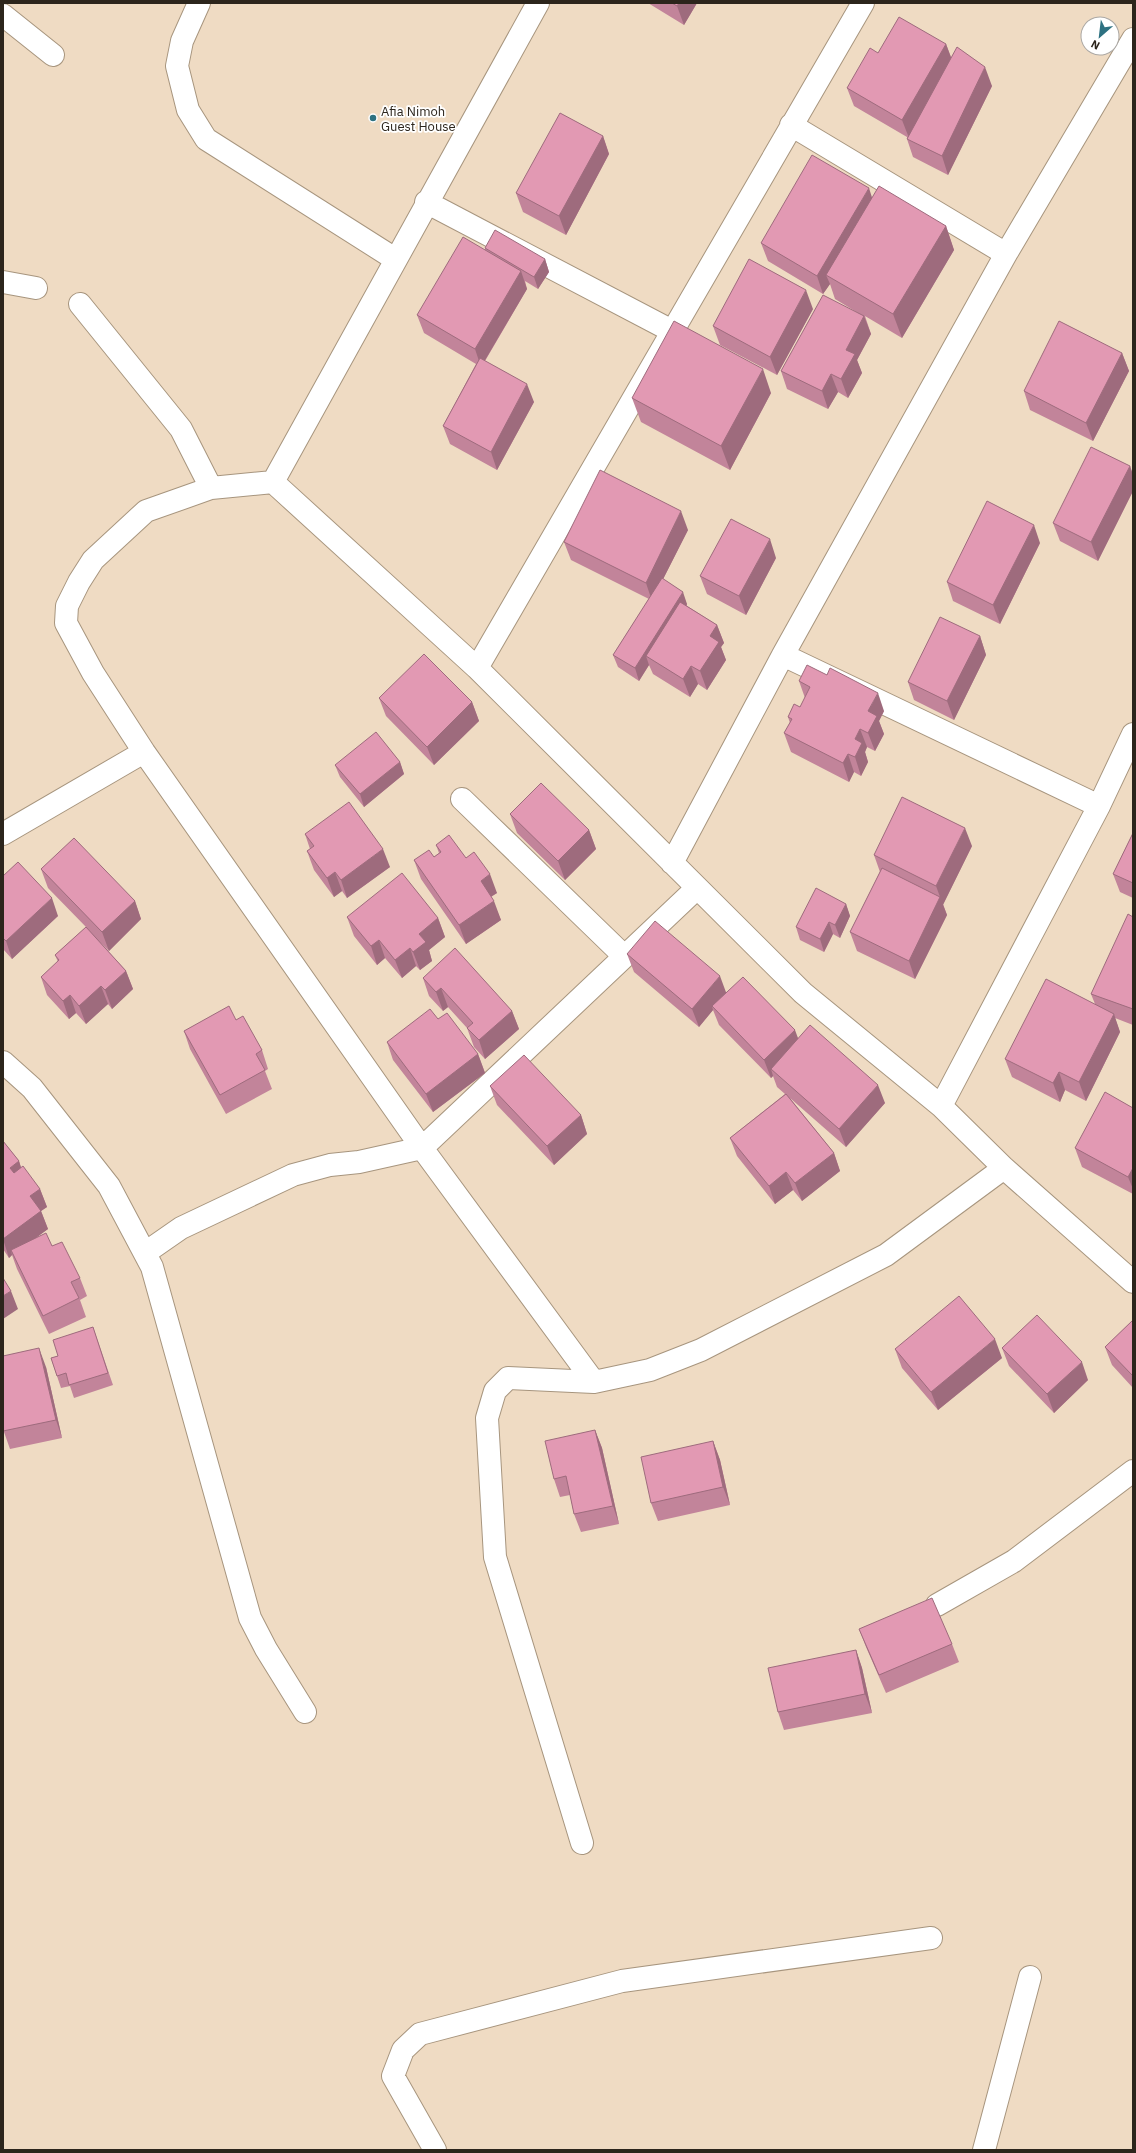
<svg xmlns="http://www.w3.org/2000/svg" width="1136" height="2153" viewBox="0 0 1136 2153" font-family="'IBM Plex Sans',sans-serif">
	<rect width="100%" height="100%" fill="#efdbc3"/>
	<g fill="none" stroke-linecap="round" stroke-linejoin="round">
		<g stroke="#a7957e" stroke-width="24">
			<path id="street" d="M 199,3 L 182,41 L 177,66 L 188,110 L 206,139 L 395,259
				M 3,15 L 53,55
				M 791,125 L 1006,254
				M 426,202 L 672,331
				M 3,282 L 36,288
				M 80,304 L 181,429 L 211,488
				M 273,482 L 538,3
				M 783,655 L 1099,806
				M 477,668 L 863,3
				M 462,799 L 624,956
				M 3,834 L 144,752
				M 672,863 L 783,655 L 1006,254 L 1133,39
				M 3,1062 L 32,1088 L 109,1186 L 152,1267 L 250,1618 L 266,1649 L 305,1712
				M 941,1106 L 1099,806 L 1133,734
				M 145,1253 L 181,1228 L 293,1175 L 330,1165 L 359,1162 L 422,1148 L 697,888
				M 594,1382 L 422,1148 L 144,752 L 93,673 L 66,623 L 67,606 L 79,582 L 93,560 L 146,511 L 211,488 L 273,482 L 477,668 L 803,993 L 941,1106 L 1004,1168 L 1133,1282
				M 937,1605 L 1014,1561 L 1133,1471
				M 582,1843 L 495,1557 L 487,1418 L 495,1391 L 508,1378 L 594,1382 L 650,1370 L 701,1350 L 886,1255 L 1004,1168
				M 435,2150 L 393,2076 L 403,2050 L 420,2034 L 622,1981 L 931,1938
				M 984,2150 L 1030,1977"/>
		</g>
		<use href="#street" stroke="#fff" stroke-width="22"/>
	</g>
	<path fill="#c2849a" d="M 648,3 L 697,3 L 684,25 Z
		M 946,44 L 951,57 L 992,86 L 948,175 L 913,157 L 907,139 L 907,137 L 854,106 L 847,88 L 878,53 Z
		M 603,136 L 609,154 L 566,235 L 523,212 L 516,193 Z
		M 872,198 L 946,226 L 954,250 L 902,338 L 865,316 L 871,334 L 857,360 L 862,373 L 848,398 L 838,392 L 828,409 L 787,389 L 781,371 L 858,313 L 835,299 L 830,284 L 823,294 L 768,261 L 761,243 Z
		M 485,248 L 545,259 L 549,272 L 538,289 L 525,281 L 527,289 L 485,361 L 534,402 L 497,470 L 450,444 L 443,426 L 476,364 L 424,333 L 417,315 L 485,250 Z
		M 813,309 L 777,375 L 720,345 L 713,326 Z
		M 1122,353 L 1129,371 L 1093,441 L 1030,410 L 1024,391 Z
		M 771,393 L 730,470 L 641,422 L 632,398 Z
		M 1130,466 L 1133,475 L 1133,491 L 1098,561 L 1060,541 L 1053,523 Z
		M 688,530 L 663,579 L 687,604 L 687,606 L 717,625 L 724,643 L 721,647 L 726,660 L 707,690 L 698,684 L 690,697 L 653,674 L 649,665 L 639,681 L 618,667 L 613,655 L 649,599 L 571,560 L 564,542 Z
		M 1040,543 L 1000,624 L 953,601 L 947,582 Z
		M 776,558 L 746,615 L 707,594 L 700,576 Z
		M 980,636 L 986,655 L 954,720 L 914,700 L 908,682 Z
		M 799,681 L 884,711 L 879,721 L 884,734 L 875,751 L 867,747 L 865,752 L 868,762 L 861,776 L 854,772 L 849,782 L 791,752 L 784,733 L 790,723 L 788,717 L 800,707 L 805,698 Z
		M 379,698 L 472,702 L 479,721 L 434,765 L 386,716 Z
		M 400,762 L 404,774 L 364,807 L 340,777 L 335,765 Z
		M 510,814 L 589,830 L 596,849 L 565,880 L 517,833 Z
		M 1133,833 L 1133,898 L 1120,892 L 1113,874 Z
		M 305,834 L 390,867 L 347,898 L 342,891 L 334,897 L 314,870 L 307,851 L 310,849 Z
		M 436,845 L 466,858 L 497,893 L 491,897 L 501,920 L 466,944 L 421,879 L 414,860 L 434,857 L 439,853 Z
		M 972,846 L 943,904 L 947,915 L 915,979 L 857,951 L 850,932 L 880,872 L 874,855 Z
		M 41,869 L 135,901 L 141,919 L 109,951 L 99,941 L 126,971 L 133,989 L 112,1009 L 108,1004 L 86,1024 L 76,1013 L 69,1019 L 47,995 L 41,977 L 58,962 L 55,955 L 86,927 L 48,888 Z
		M 3,876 L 58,916 L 12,959 L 3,949 Z
		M 846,904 L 850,916 L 840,938 L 833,934 L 824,952 L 800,940 L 796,927 Z
		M 347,917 L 438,918 L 445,937 L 429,950 L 432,961 L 420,970 L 416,966 L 402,978 L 385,958 L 377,965 L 354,936 Z
		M 1133,917 L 1133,1025 L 1115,1018 L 1120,1032 L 1086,1101 L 1065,1090 L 1060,1102 L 1012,1077 L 1005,1059 L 1095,1004 L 1091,994 Z
		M 627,954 L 726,992 L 798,1038 L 885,1103 L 846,1147 L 790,1098 L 834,1153 L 840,1171 L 802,1201 L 793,1190 L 775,1204 L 737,1156 L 730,1138 L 785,1094 L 777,1087 L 773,1076 L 771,1078 L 719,1025 L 713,1010 L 699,1027 L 634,972 Z
		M 423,978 L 512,1011 L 519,1029 L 485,1059 L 474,1047 L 467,1028 L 448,1007 L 443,1011 L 429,996 Z
		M 438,1019 L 478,1054 L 485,1073 L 433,1112 L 393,1060 L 387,1042 Z
		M 236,1020 L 262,1050 L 268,1069 L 265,1071 L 272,1089 L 226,1114 L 190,1049 L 184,1031 Z
		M 490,1086 L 581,1115 L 587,1134 L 554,1165 L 497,1105 Z
		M 1133,1108 L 1133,1194 L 1082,1167 L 1075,1148 Z
		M 3,1141 L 19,1161 L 21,1168 L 40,1189 L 47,1207 L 41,1211 L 48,1229 L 35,1238 L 52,1246 L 80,1278 L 87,1296 L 80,1300 L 86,1317 L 49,1334 L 17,1269 L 12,1255 L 9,1258 L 3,1249 Z
		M 1133,1320 L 1133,1388 L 1112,1365 L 1105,1347 Z
		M 93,1327 L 113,1385 L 74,1398 L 70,1386 L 61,1388 L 51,1358 L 58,1356 Z
		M 1002,1348 L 1088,1380 L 1054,1413 L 1009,1366 Z
		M 895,1349 L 1002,1358 L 938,1410 L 902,1368 Z
		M 3,1356 L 46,1367 L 62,1438 L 10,1449 L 4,1432 L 3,1433 Z
		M 595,1430 L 602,1448 L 619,1524 L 581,1532 L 574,1514 L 570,1495 L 560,1497 L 554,1479 Z
		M 713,1441 L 720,1460 L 730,1505 L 658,1521 L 651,1503 Z
		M 859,1629 L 952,1644 L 959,1662 L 886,1693 L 866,1647 Z
		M 856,1650 L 862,1668 L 872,1713 L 784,1730 L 778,1712 Z"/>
	<path fill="#9e6b7d" d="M 679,3 L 697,3 L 684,25 L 677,6 Z
		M 946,44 L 953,63 L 909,138 L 902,120 Z
		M 985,67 L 992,86 L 948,175 L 942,156 Z
		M 603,136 L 609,154 L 566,235 L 559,216 Z
		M 869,188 L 875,207 L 826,275 L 830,284 L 823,294 L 817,276 Z
		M 946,226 L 954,250 L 902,338 L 893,314 Z
		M 545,259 L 549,272 L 538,289 L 534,277 Z
		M 521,271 L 527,289 L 481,367 L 475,349 Z
		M 806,290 L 813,309 L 777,375 L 770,357 Z
		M 864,316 L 871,334 L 857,360 L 862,373 L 848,398 L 841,379 L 846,350 Z
		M 1122,353 L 1129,371 L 1093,441 L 1086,423 Z
		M 763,369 L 771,393 L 730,470 L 721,446 Z
		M 831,374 L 838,392 L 828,409 L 822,391 Z
		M 527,384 L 534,402 L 497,470 L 491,452 Z
		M 1130,466 L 1133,475 L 1133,491 L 1098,561 L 1091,542 Z
		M 681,511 L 688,530 L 652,601 L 646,583 Z
		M 1034,525 L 1040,543 L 1000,624 L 993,605 Z
		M 770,539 L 776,558 L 746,615 L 739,596 Z
		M 683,592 L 687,604 L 653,660 L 646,656 L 649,665 L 639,681 L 635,668 Z
		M 717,625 L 724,643 L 721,647 L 726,660 L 707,690 L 700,671 L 710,636 Z
		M 980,636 L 986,655 L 954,720 L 947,701 Z
		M 691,666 L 698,684 L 690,697 L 683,679 Z
		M 878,693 L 884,711 L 879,721 L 884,734 L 875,751 L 868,733 L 868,711 Z
		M 472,702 L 479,721 L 434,765 L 427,747 Z
		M 860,729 L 867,747 L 865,752 L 868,762 L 861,776 L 855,757 L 855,739 Z
		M 848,754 L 854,772 L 849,782 L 843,763 Z
		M 400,762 L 404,774 L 364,807 L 360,794 Z
		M 965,828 L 972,846 L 943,905 L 936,886 Z
		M 589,830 L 596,849 L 565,880 L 558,861 Z
		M 383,849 L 390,867 L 347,898 L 341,880 Z
		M 335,872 L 342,891 L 334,897 L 327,878 Z
		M 490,874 L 497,893 L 487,899 L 481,881 Z
		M 940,897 L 947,915 L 915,979 L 909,961 Z
		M 52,898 L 58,916 L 12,959 L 6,941 Z
		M 135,901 L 141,919 L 109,951 L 102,932 Z
		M 494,901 L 501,920 L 466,944 L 459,925 Z
		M 846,904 L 850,916 L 840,938 L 835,925 Z
		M 438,918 L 445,937 L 429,950 L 432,961 L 420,970 L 413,952 L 419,934 Z
		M 829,922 L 833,934 L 824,952 L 820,939 Z
		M 379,940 L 385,958 L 377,965 L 371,946 Z
		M 410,948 L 416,966 L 402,978 L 395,960 Z
		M 126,971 L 133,989 L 112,1009 L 105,990 Z
		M 720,976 L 727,995 L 712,1006 L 713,1010 L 699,1027 L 692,1009 Z
		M 101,986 L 108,1004 L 86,1024 L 79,1006 Z
		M 441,988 L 448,1007 L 443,1011 L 436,992 Z
		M 70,995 L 76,1013 L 69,1019 L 63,1001 Z
		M 512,1011 L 519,1029 L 485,1059 L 479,1040 Z
		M 1114,1014 L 1120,1032 L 1086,1101 L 1079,1082 Z
		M 795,1030 L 802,1049 L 771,1069 L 773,1076 L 771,1078 L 764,1060 Z
		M 478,1054 L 485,1073 L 433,1112 L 426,1094 Z
		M 1059,1072 L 1065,1090 L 1060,1102 L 1053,1083 Z
		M 878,1085 L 885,1103 L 846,1147 L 839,1129 Z
		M 581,1115 L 587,1134 L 554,1165 L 547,1146 Z
		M 834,1153 L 840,1171 L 802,1201 L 795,1183 Z
		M 19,1161 L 25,1180 L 17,1186 L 10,1168 Z
		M 1133,1168 L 1133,1189 L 1128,1177 Z
		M 786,1172 L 793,1190 L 775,1204 L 769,1186 Z
		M 40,1189 L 47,1207 L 41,1211 L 48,1229 L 13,1255 L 11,1250 L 12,1255 L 9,1258 L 3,1239 L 30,1196 Z
		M 11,1291 L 18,1309 L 3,1319 L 3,1296 Z
		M 995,1339 L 1002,1358 L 938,1410 L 931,1392 Z
		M 39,1348 L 46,1367 L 62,1438 L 56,1420 Z
		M 1082,1362 L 1088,1380 L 1054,1413 L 1047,1394 Z
		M 595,1430 L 602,1448 L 619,1524 L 613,1506 Z
		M 713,1441 L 720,1460 L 730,1505 L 723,1487 Z
		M 856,1650 L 862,1668 L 872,1713 L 865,1694 Z"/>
	<path fill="#e299b3" stroke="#9e6b7d" d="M 672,3 L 679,3 L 677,6 Z
		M 899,17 L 946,44 L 902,120 L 847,88 L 870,48 L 878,53 Z
		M 957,47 L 985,67 L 942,156 L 907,139 Z
		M 560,113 L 603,136 L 559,216 L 516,193 Z
		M 812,155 L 869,188 L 817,276 L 761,243 Z
		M 879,186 L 946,226 L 893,314 L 826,275 Z
		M 495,230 L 545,259 L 534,277 L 485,248 Z
		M 463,237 L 521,271 L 475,349 L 417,315 Z
		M 749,259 L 806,290 L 770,357 L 713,326 Z
		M 823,295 L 864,316 L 846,350 L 855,354 L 841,379 L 831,374 L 822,391 L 781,371 Z
		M 674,321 L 763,369 L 721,446 L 632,398 Z
		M 1059,321 L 1122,353 L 1086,423 L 1024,391 Z
		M 480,358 L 527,384 L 491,452 L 443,426 Z
		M 1091,447 L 1130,466 L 1091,542 L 1053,523 Z
		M 600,470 L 681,511 L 646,583 L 564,542 Z
		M 987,501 L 1034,525 L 993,605 L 947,582 Z
		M 731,519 L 770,539 L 739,596 L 700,576 Z
		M 662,578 L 683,592 L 635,668 L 613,655 Z
		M 680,602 L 717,625 L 710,636 L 719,642 L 700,671 L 691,666 L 683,679 L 646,656 Z
		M 940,617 L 980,636 L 947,701 L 908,682 Z
		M 424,654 L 472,702 L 427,747 L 379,698 Z
		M 807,665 L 827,675 L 830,668 L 878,693 L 868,711 L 877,716 L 868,733 L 860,729 L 855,739 L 862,743 L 855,757 L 848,754 L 843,763 L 784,733 L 792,719 L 788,717 L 794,704 L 800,707 L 810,687 L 799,681 Z
		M 376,732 L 400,762 L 360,794 L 335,765 Z
		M 541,783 L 589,830 L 558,861 L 510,814 Z
		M 902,797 L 965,828 L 936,886 L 874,855 Z
		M 349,802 L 383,849 L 341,880 L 335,872 L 327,878 L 307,851 L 314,846 L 305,834 Z
		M 1133,833 L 1133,883 L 1113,874 Z
		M 449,835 L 466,858 L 474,852 L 490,874 L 481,881 L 494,901 L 459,925 L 414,860 L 429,850 L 434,857 L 441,852 L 436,845 Z
		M 74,838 L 135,901 L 102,932 L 41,869 Z
		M 18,862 L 52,898 L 6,941 L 3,938 L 3,876 Z
		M 882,868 L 940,897 L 909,961 L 850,932 Z
		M 402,873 L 438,918 L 419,934 L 426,942 L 413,952 L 410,948 L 395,960 L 379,940 L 371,946 L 347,917 Z
		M 816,888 L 846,904 L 835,925 L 829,922 L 820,939 L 796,927 Z
		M 1128,914 L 1133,917 L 1133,1009 L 1091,994 Z
		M 655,921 L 720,976 L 692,1009 L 627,954 Z
		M 86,927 L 126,971 L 105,990 L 101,986 L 79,1006 L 70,995 L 63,1001 L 41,977 L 59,960 L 55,955 Z
		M 455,948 L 512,1011 L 479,1040 L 467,1028 L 473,1023 L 441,988 L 436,992 L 423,978 Z
		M 743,977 L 795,1030 L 764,1060 L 712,1006 Z
		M 1046,979 L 1114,1014 L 1079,1082 L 1059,1072 L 1053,1083 L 1005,1059 Z
		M 229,1006 L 236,1020 L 243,1016 L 262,1050 L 256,1054 L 265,1070 L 220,1095 L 184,1031 Z
		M 430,1009 L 438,1019 L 447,1013 L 478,1054 L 426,1094 L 387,1042 Z
		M 810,1025 L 878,1085 L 839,1129 L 771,1069 Z
		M 524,1055 L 581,1115 L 547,1146 L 490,1086 Z
		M 1105,1092 L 1133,1108 L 1133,1168 L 1128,1177 L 1075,1148 Z
		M 786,1094 L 834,1153 L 795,1183 L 786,1172 L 769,1186 L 730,1138 Z
		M 3,1141 L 19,1161 L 10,1168 L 14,1173 L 23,1166 L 40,1189 L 30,1196 L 41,1211 L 3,1239 Z
		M 46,1233 L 52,1246 L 62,1242 L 80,1278 L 71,1282 L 79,1298 L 43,1316 L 11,1250 Z
		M 3,1278 L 11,1291 L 3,1296 Z
		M 959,1296 L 995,1339 L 931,1392 L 895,1349 Z
		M 1037,1315 L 1082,1362 L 1047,1394 L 1002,1348 Z
		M 1133,1320 L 1133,1376 L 1105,1347 Z
		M 93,1327 L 108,1373 L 69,1385 L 66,1373 L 57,1376 L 51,1358 L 58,1356 L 53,1340 Z
		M 39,1348 L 56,1420 L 3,1431 L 3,1356 Z
		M 595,1430 L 613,1506 L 574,1514 L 566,1476 L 554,1479 L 545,1441 Z
		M 713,1441 L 723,1487 L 651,1503 L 641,1457 Z
		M 932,1598 L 952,1644 L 879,1675 L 859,1629 Z
		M 856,1650 L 865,1694 L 778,1712 L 768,1668 Z"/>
	<circle fill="#2d7181" stroke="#fff" stroke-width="1.5" cx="373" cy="118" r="4"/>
	<g text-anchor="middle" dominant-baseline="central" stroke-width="3.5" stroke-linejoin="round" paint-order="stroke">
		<g font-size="13" fill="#2c251c" stroke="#fff" text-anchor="start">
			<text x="381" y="111">Afia Nimoh<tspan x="381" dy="15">Guest House</tspan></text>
		</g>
	</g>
	<rect width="1136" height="2153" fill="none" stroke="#2c251c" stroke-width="8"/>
	<g transform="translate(1100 36) rotate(208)"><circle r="19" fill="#ffffff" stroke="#aba8a4"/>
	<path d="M0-3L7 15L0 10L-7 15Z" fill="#2d7181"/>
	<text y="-6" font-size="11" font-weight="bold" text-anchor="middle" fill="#2c251c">N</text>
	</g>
</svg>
